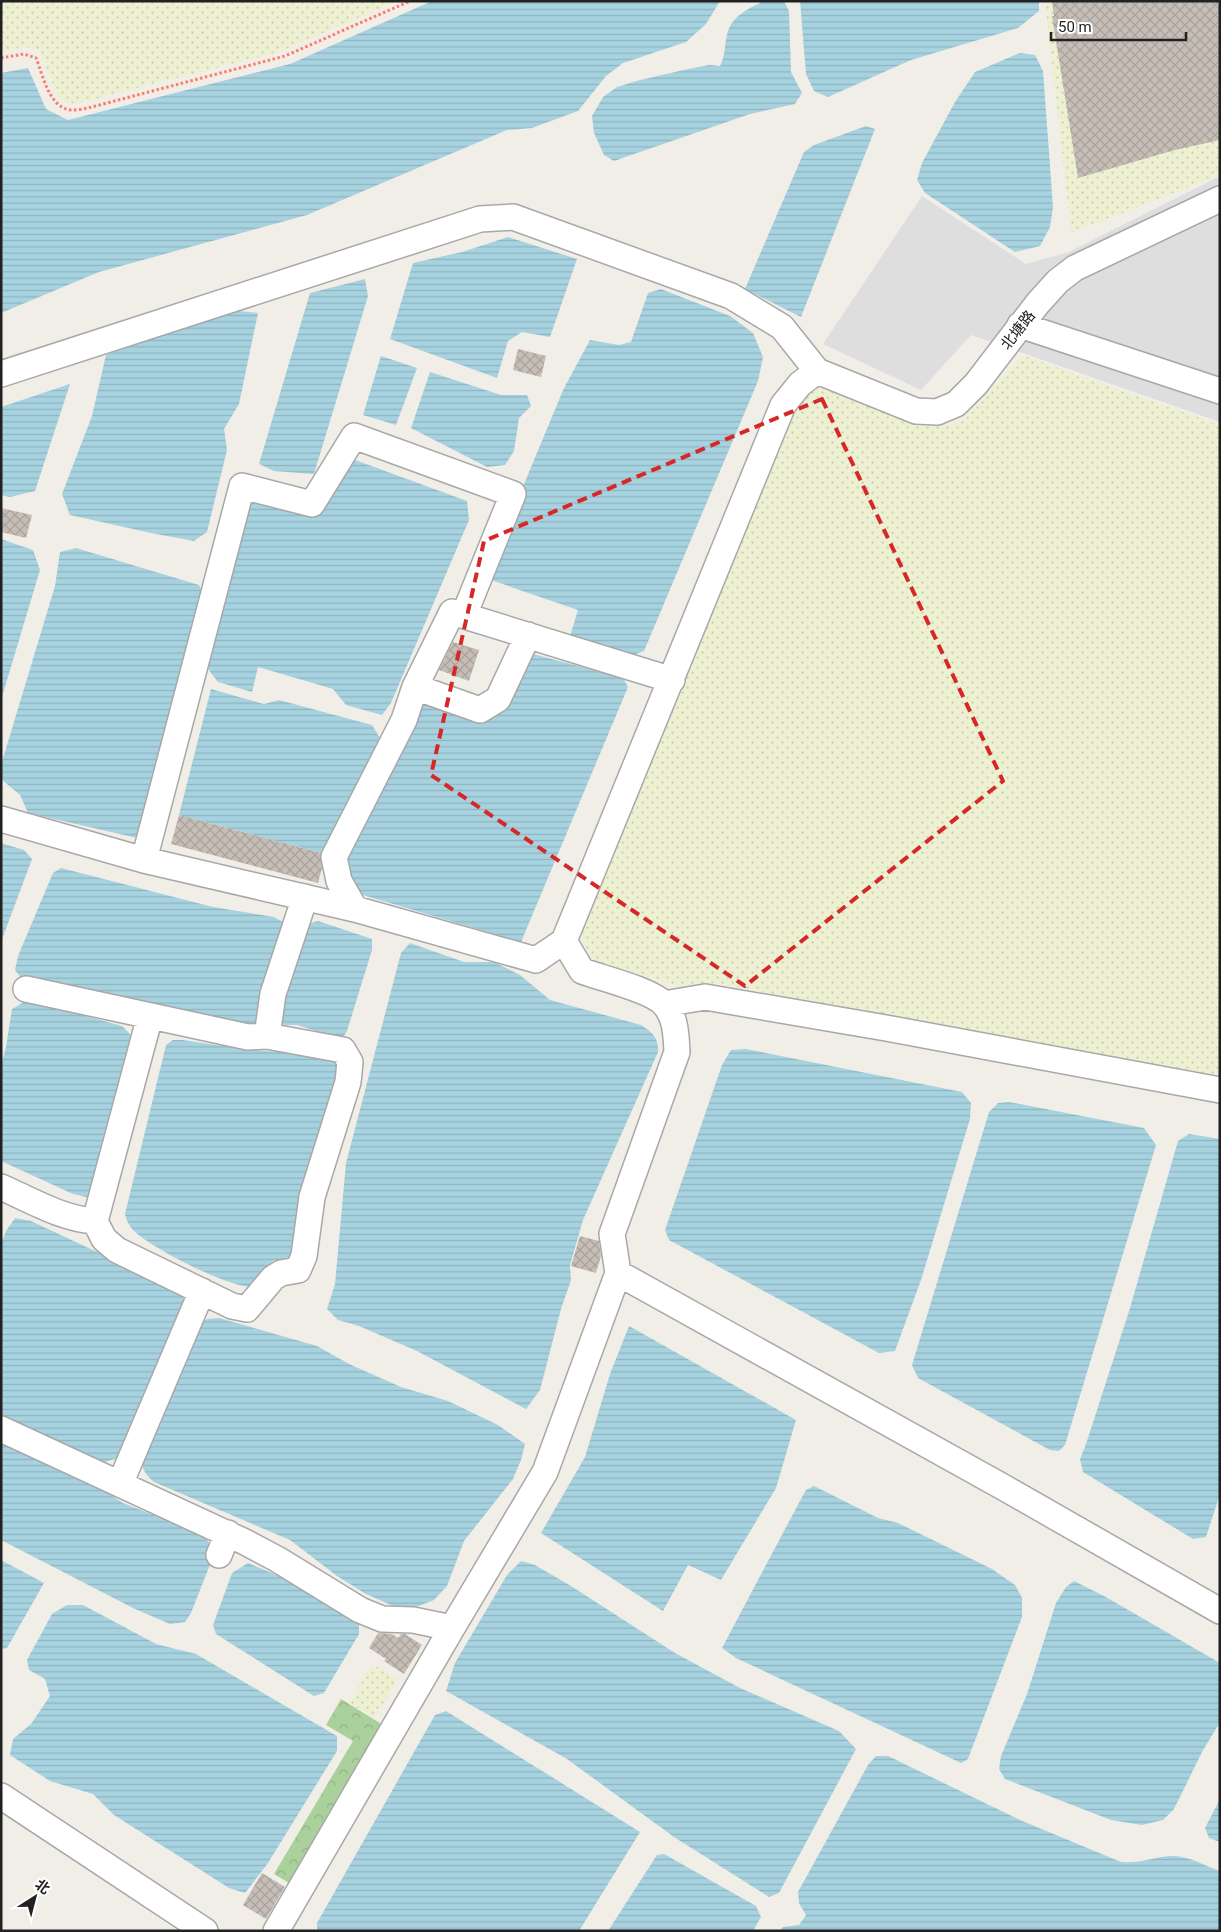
<svg xmlns="http://www.w3.org/2000/svg" width="1221" height="1932" viewBox="0 0 1221 1932" font-family="Roboto,'Noto Sans SC',sans-serif">
	<defs>
		<pattern id="farmland-dots" width="8" height="8" patternUnits="userSpaceOnUse" patternTransform="scale(1.25)"><rect width="8" height="8" fill="#eef0d2"/><path d="M2 2h.1M6 6h.1" fill="none" stroke="#ccceb4" stroke-width="1.8" stroke-linecap="round"/></pattern>
		<pattern id="forest-crowns" width="20" height="18" patternUnits="userSpaceOnUse" patternTransform="scale(1.25)"><rect width="20" height="18" fill="#aad19b"/><path d="M2 6a3 3 0 1 1 6 0M12 15a3 3 0 1 1 6 0" fill="none" stroke="#92b385"/></pattern>
		<pattern id="water-rules" width="6" height="5" patternUnits="userSpaceOnUse" patternTransform="scale(1.25)"><rect width="6" height="5" fill="#a7d2e0"/><path d="M0 2.5h6" fill="none" stroke="#8fb4c0"/></pattern>
		<pattern id="building-cross-hatch" width="8" height="8" patternUnits="userSpaceOnUse" patternTransform="scale(1.25)"><rect width="8" height="8" fill="#c6beb6"/><path d="M0 0l8 8M0 8l8-8" fill="none" stroke="#aaa39c"/></pattern>
	</defs>
	<rect width="100%" height="100%" fill="#f1eee7"/>
	<path fill="#dfdede" d="M 1220,176 L 1220,422 L 971,335 L 921,390 L 823,344 L 922,196 L 1026,264 L 1069,252 Z"/>
	<path fill="url(#farmland-dots)" d="M 1,1 L 397,1 L 279,52 L 75,104 L 63,100 L 56,93 L 40,51 L 26,47 L 1,51 Z
		M 1045,1 L 1220,1 L 1220,175 L 1071,233 Z
		M 1022,355 L 1220,425 L 1220,1083 L 716,983 L 686,989 L 597,961 L 587,952 L 583,939 L 582,927 L 796,405 L 804,392 L 819,387 L 834,389 L 928,425 L 950,425 L 965,419 Z
		M 372,1664 L 398,1679 L 375,1718 L 349,1703 Z"/>
	<path fill="url(#forest-crowns)" d="M 341,1699 L 383,1725 L 289,1883 L 274,1874 L 353,1741 L 326,1725 Z"/>
	<path fill="url(#water-rules)" d="M 432,1 L 720,1 L 706,24 L 686,42 L 623,63 L 606,76 L 578,111 L 532,128 L 507,130 L 307,215 L 99,272 L 1,313 L 1,73 L 28,68 L 46,109 L 68,120 L 290,64 Z
		M 764,1 L 784,1 L 789,11 L 791,72 L 802,93 L 795,104 L 750,114 L 614,161 L 604,155 L 594,133 L 592,116 L 603,97 L 617,87 L 640,80 L 688,69 L 709,65 L 720,66 C 726,54 724,47 727,35 C 731,16 748,9 764,1 Z
		M 800,1 L 1039,1 L 1039,11 L 1018,28 L 911,60 L 828,97 L 814,91 L 806,74 Z
		M 1020,53 L 1035,55 L 1043,71 L 1053,207 L 1050,227 L 1040,246 L 1015,252 L 925,193 L 917,180 L 922,163 L 955,102 L 975,72 Z
		M 866,126 L 875,129 L 801,317 L 745,289 L 804,152 L 814,145 Z
		M 508,237 L 577,259 L 550,337 L 522,332 L 508,341 L 497,378 L 390,339 L 413,263 L 462,252 Z
		M 365,279 L 368,296 L 314,474 L 274,471 L 259,464 L 310,293 Z
		M 661,289 L 730,316 L 753,333 L 763,357 L 758,381 L 644,651 L 631,656 L 569,639 L 578,610 L 485,578 L 564,388 L 590,340 L 619,345 L 631,342 L 648,293 Z
		M 229,310 L 258,313 L 239,404 L 224,429 L 227,450 L 207,532 L 194,541 L 151,533 L 70,515 L 62,494 L 92,416 L 106,355 Z
		M 381,356 L 417,368 L 396,425 L 363,415 Z
		M 430,372 L 501,395 L 527,395 L 531,406 L 519,418 L 514,451 L 505,465 L 487,467 L 411,428 Z
		M 70,384 L 35,491 L 10,497 L 1,495 L 1,407 Z
		M 347,457 L 467,501 L 469,520 L 391,703 L 382,715 L 346,705 L 333,689 L 258,667 L 252,692 L 218,682 L 208,669 L 251,501 L 308,515 Z
		M 1,539 L 33,550 L 40,570 L 1,700 Z
		M 76,548 L 199,585 L 205,598 L 137,838 L 28,813 L 20,795 L 1,779 L 1,765 L 55,586 L 60,552 Z
		M 533,654 L 623,678 L 628,687 L 521,942 L 356,893 L 342,864 L 422,702 L 480,716 Z
		M 211,689 L 264,704 L 279,700 L 372,725 L 383,743 L 325,854 L 179,815 Z
		M 1,843 L 24,850 L 32,859 L 1,942 Z
		M 61,868 L 213,907 L 274,917 L 283,922 L 283,940 L 255,1029 L 21,978 L 15,970 L 18,956 L 53,873 Z
		M 318,921 L 372,939 L 372,950 L 347,1031 L 342,1039 L 297,1025 L 284,1025 L 276,1015 L 304,925 Z
		M 410,943 L 464,962 L 494,962 L 520,975 L 550,1000 L 641,1025 C 652,1032 659,1038 658,1052 L 583,1220 L 570,1265 L 571,1280 L 561,1309 L 540,1390 L 526,1409 L 417,1351 L 359,1326 L 338,1320 L 327,1309 L 335,1284 L 346,1163 L 401,953 Z
		M 32,1001 L 122,1026 L 130,1034 L 132,1047 L 90,1198 L 73,1194 L 1,1161 L 1,1066 L 6,1047 L 12,1009 L 22,1003 Z
		M 173,1040 L 182,1040 L 251,1050 L 315,1054 L 343,1061 C 327,1110 311,1159 299,1208 C 294,1225 298,1245 289,1260 L 283,1262 L 274,1260 L 267,1266 L 254,1287 C 231,1289 151,1248 134,1231 C 129,1226 127,1221 125,1214 L 166,1045 Z
		M 746,1049 L 962,1092 L 971,1103 L 970,1119 L 921,1280 L 895,1351 L 879,1353 L 669,1240 L 665,1230 L 722,1065 L 731,1050 Z
		M 1009,1102 L 1144,1128 L 1156,1145 L 1065,1445 L 1059,1451 L 1050,1450 L 918,1378 L 912,1365 L 989,1112 L 998,1103 Z
		M 1189,1134 L 1220,1139 L 1220,1494 L 1206,1537 L 1193,1539 L 1083,1472 L 1080,1459 L 1086,1444 L 1130,1308 L 1178,1141 Z
		M 15,1218 L 31,1221 L 174,1288 L 185,1297 L 187,1310 L 118,1458 L 105,1462 L 1,1418 L 1,1245 L 6,1231 Z
		M 219,1318 L 317,1346 L 349,1364 L 401,1387 L 448,1401 L 498,1425 L 525,1444 L 521,1460 L 513,1479 L 464,1541 L 447,1586 L 434,1600 L 419,1606 L 400,1609 L 366,1594 L 337,1576 L 290,1540 L 154,1482 C 142,1470 140,1468 146,1451 L 189,1357 L 199,1324 L 207,1319 Z
		M 629,1326 L 796,1420 L 776,1488 L 721,1580 L 688,1565 L 663,1611 L 541,1533 L 585,1457 L 610,1374 Z
		M 1,1440 L 86,1478 L 123,1503 L 194,1531 L 208,1541 L 213,1557 L 191,1613 L 185,1622 L 170,1624 L 135,1609 L 1,1540 Z
		M 814,1486 L 878,1518 L 898,1523 L 992,1569 L 1015,1585 L 1022,1598 L 1022,1617 L 968,1759 L 961,1763 L 736,1658 L 722,1648 L 801,1499 L 806,1490 Z
		M 1,1560 L 44,1583 L 7,1648 L 1,1649 Z
		M 521,1561 L 535,1565 L 571,1586 L 675,1653 L 740,1688 L 839,1731 L 856,1749 L 779,1893 L 769,1897 L 674,1837 L 567,1759 L 446,1691 L 455,1663 L 507,1575 Z
		M 248,1563 L 295,1583 L 359,1622 L 359,1634 L 324,1693 L 314,1696 L 216,1634 L 213,1625 L 232,1573 Z
		M 1074,1581 L 1104,1596 L 1220,1663 L 1220,1722 L 1202,1752 L 1174,1809 L 1163,1820 L 1142,1825 L 1111,1820 L 1005,1779 L 999,1769 L 1001,1756 L 1027,1694 L 1056,1603 L 1066,1587 Z
		M 67,1605 L 83,1605 L 156,1644 L 196,1654 L 337,1736 L 337,1751 L 268,1863 L 245,1893 L 229,1888 L 114,1815 L 93,1794 L 50,1781 L 10,1755 L 13,1739 L 31,1724 L 50,1696 L 45,1679 L 29,1670 L 27,1660 L 52,1614 Z
		M 446,1711 L 640,1832 L 579,1931 L 317,1931 L 317,1923 L 435,1715 Z
		M 876,1756 L 888,1756 L 1020,1820 L 1121,1862 C 1140,1864 1153,1857 1171,1856 C 1188,1855 1205,1866 1220,1871 L 1220,1931 L 780,1931 L 783,1927 L 799,1925 L 806,1915 L 799,1903 L 798,1892 L 868,1765 Z
		M 1220,1799 L 1220,1842 L 1209,1838 L 1205,1828 Z
		M 664,1854 L 756,1906 L 761,1917 L 753,1931 L 608,1931 L 657,1855 Z"/>
	<path fill="url(#building-cross-hatch)" d="M 1052,1 L 1220,1 L 1220,140 L 1175,150 L 1078,178 L 1052,16 L 1054,16 Z
		M 518,349 L 546,356 L 541,377 L 513,370 Z
		M 1,508 L 32,515 L 26,538 L 1,532 Z
		M 453,642 L 479,650 L 469,681 L 439,670 Z
		M 179,815 L 321,853 L 322,868 L 318,883 L 171,844 Z
		M 580,1236 L 599,1241 L 601,1256 L 596,1273 L 571,1266 Z
		M 378,1633 L 392,1634 L 398,1638 L 401,1634 L 405,1634 L 422,1645 L 404,1674 L 384,1661 L 386,1659 L 369,1648 Z
		M 262,1873 L 285,1887 L 266,1919 L 243,1905 Z"/>
	<g fill="none" stroke-linecap="round" stroke-linejoin="round">
		<g stroke="#a8a8a8" stroke-width="28">
			<path id="minor" d="M 1020,325 L 1220,391
				M 817,371 L 916,411 L 937,412 L 956,404 L 976,384 L 1038,303 L 1058,281 L 1075,268 L 1220,199
				M 1,374 L 480,219 L 513,217 L 731,296 L 782,327 L 817,371
				M 415,687 L 480,710 L 498,699 L 528,635
				M 1,819 L 144,860 L 355,909 L 536,960 L 564,941
				M 144,860 L 242,486 L 312,504 L 354,436 L 513,494 L 464,615
				M 355,909 L 339,881 L 334,857 L 404,720 L 415,687 L 452,612 L 672,680
				M 664,1004 L 705,997 L 886,1028 L 1220,1090
				M 267,1036 L 273,994 L 305,897
				M 1,1187 C 31,1200 62,1219 95,1221 L 104,1239 L 117,1250 L 232,1306 L 247,1309 L 273,1278 L 281,1273 L 298,1270 L 304,1256 L 312,1197 L 348,1082 L 350,1062 L 343,1050 L 267,1036 L 248,1037 L 26,989
				M 95,1221 L 150,1016
				M 618,1273 L 1003,1487 L 1220,1611
				M 1,1429 L 245,1542 L 277,1559 L 360,1610 L 382,1619 L 413,1620 L 452,1628
				M 120,1484 L 202,1291
				M 219,1555 L 228,1533
				M 1,1796 L 205,1931
				M 276,1931 L 452,1628 L 545,1472 L 618,1273 L 612,1234 L 677,1052 C 676,1035 676,1017 664,1004 C 652,990 601,978 582,971 L 564,941 L 783,405 L 800,384 L 817,371"/>
		</g>
		<path stroke="#fd7c6c" stroke-width="3" stroke-dasharray="2.5 2.5" stroke-linecap="butt" d="M 1,58 L 24,54 L 36,58 C 43,75 49,109 72,110 C 77,110 83,109 88,108 L 285,56 L 410,1"/>
		<use href="#minor" stroke="#fff" stroke-width="25"/>
	</g>
	<path fill="none" stroke="#d62828" stroke-width="4" stroke-dasharray="10 6" stroke-linejoin="round" d="M 822,399 L 1003,781 L 745,986 L 431,775 L 484,541 Z"/>
	<g text-anchor="middle" dominant-baseline="central" stroke-width="4.5" stroke-linejoin="round" paint-order="stroke">
		<g font-size="15" fill="#212121" stroke="#fff">
			<text transform="translate(1018 330) rotate(-52)">北塘路</text>
		</g>
	</g>
	<rect width="1221" height="1932" fill="none" stroke="#212121" stroke-width="5"/>
	<g transform="translate(35 1897) rotate(36)" stroke="#ffffff" stroke-width="4" paint-order="stroke">
	<path d="M0-4L9 19L0 12L-9 19Z" fill="#212121"/>
	<text y="-8" font-size="14" font-weight="bold" text-anchor="middle" fill="#212121">北</text>
	</g>
	<path d="M1051 32v8h135v-8" fill="none" stroke="#212121" stroke-width="2.5"/>
	<text x="1058" y="32" font-size="15" fill="#212121" stroke="#ffffff" stroke-width="4" paint-order="stroke">50 m</text>
</svg>
